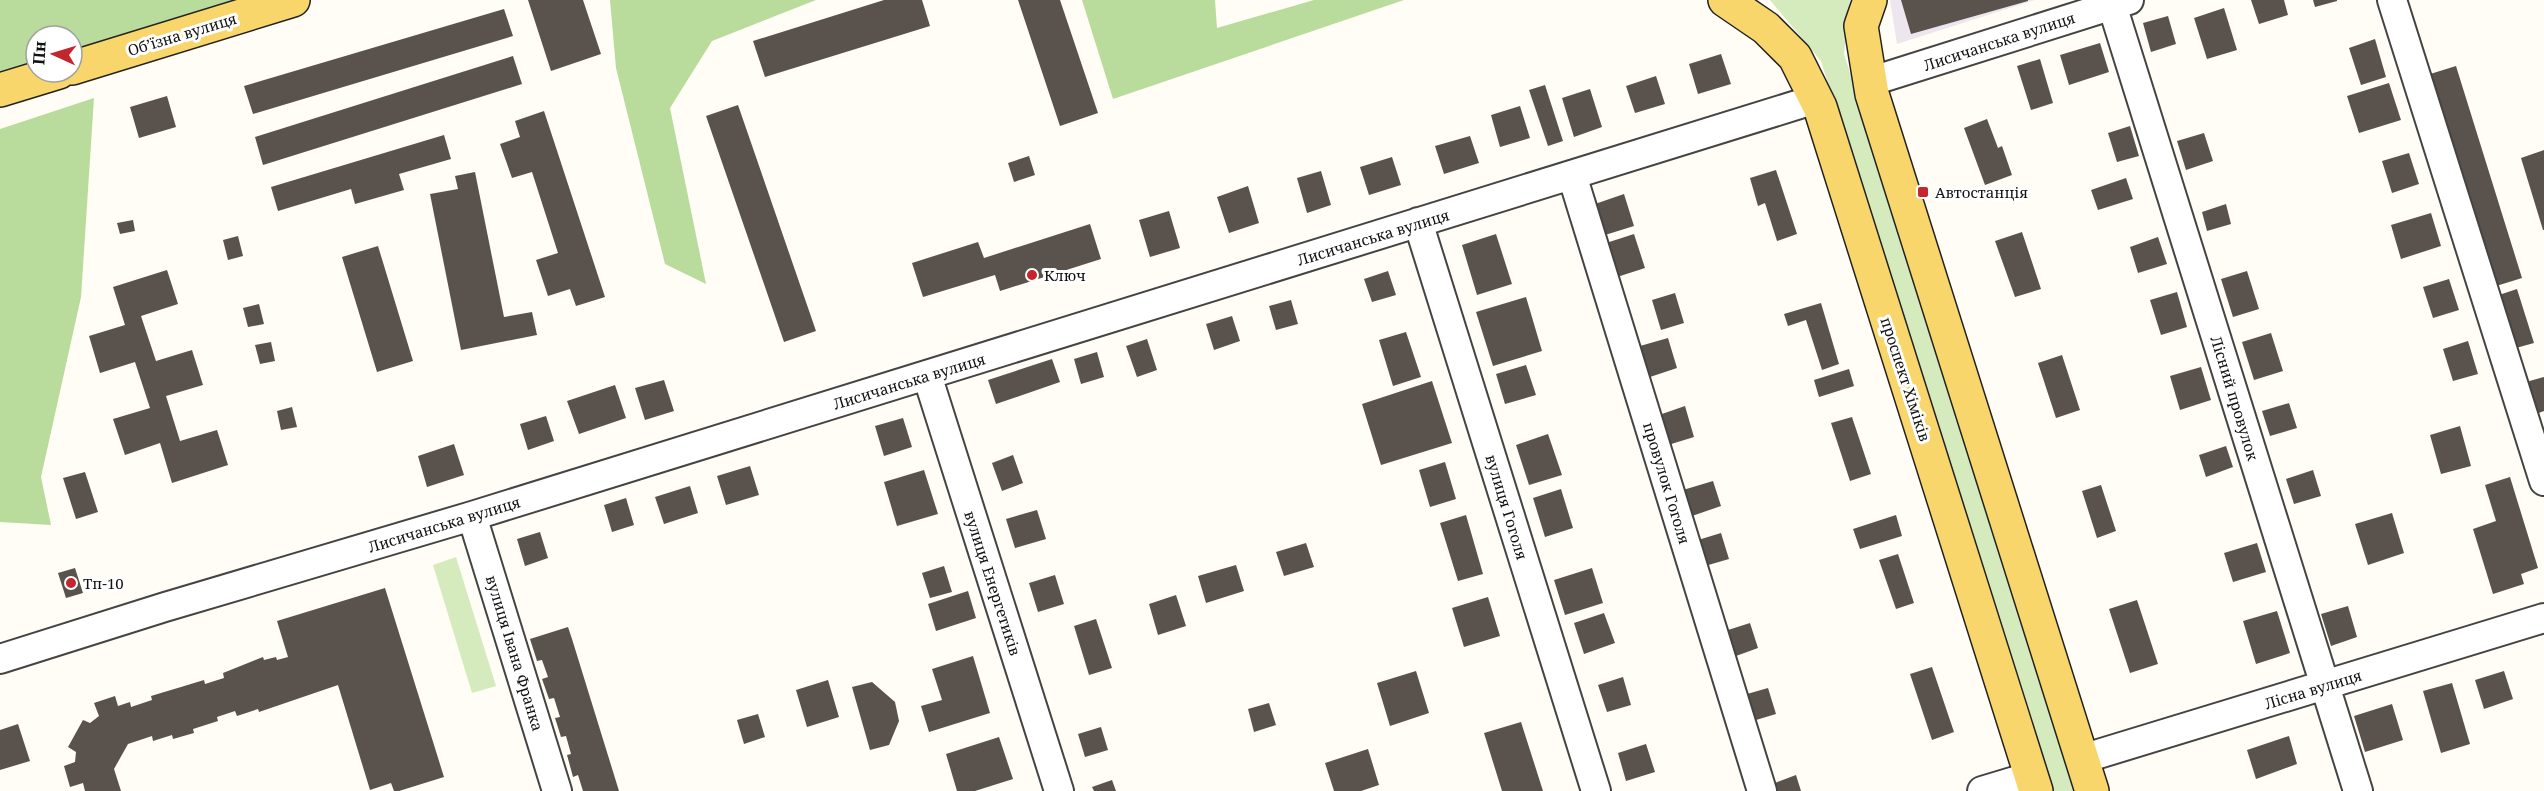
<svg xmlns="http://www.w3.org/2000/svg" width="2544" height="791" viewBox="0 0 2544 791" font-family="'Noto Serif',serif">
	<rect width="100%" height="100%" fill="#fffdf5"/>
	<path fill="#eee6ef" d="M 1890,0 L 2035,0 L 1897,44 Z"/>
	<path fill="#d5ebbd" d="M 1770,0 L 1850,0 L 1844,54 L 2077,791 L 2051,791 L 1821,61 Z
		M 456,557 L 496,686 L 472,693 L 433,565 Z"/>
	<path fill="#b9dc9c" d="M 0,0 L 243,0 L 72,54 L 72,36 L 36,36 L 36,65 L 0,76 Z
		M 610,0 L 816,0 L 712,41 L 670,108 L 706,284 L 665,264 L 616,68 Z
		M 1082,0 L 1215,0 L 1217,28 L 1314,0 L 1404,0 L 1113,99 Z
		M 94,98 L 81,297 L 41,477 L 51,525 L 0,522 L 0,129 Z"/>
	<path fill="#5a524d" d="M 528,0 L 583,0 L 601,54 L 551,71 Z
		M 884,0 L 922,0 L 930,26 L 765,77 L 753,41 Z
		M 1018,0 L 1060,0 L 1098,113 L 1060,126 Z
		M 1901,0 L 2028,0 L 2028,1 L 1911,34 Z
		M 2251,0 L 2284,0 L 2288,15 L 2259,24 Z
		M 2313,0 L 2337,0 L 2337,1 L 2315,7 Z
		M 2224,8 L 2237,50 L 2207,59 L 2194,18 Z
		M 504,9 L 513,36 L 253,114 L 244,86 Z
		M 2168,16 L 2176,44 L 2151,52 L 2143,23 Z
		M 2375,39 L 2386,77 L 2361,85 L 2349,48 Z
		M 2100,43 L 2109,72 L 2069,85 L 2060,55 Z
		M 1721,54 L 1731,84 L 1698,94 L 1689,64 Z
		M 513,56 L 522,84 L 263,165 L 255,137 Z
		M 2040,59 L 2053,103 L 2031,110 L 2017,66 Z
		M 2456,66 L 2522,278 L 2493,287 L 2427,75 Z
		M 1656,76 L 1665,104 L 1635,113 L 1626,86 Z
		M 2389,83 L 2401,120 L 2359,133 L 2347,96 Z
		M 1545,85 L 1563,141 L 1548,146 L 1529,90 Z
		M 1590,89 L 1602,127 L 1574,137 L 1562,98 Z
		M 167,96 L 176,127 L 139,138 L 130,107 Z
		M 738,105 L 816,331 L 784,342 L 706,116 Z
		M 1520,106 L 1530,138 L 1500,147 L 1491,115 Z
		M 544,111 L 605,297 L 576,306 L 570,289 L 548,296 L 536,260 L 558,253 L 532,172 L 512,178 L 500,144 L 520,137 L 515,121 Z
		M 1987,119 L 1998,148 L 2002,146 L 2012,175 L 1985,185 L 1964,128 Z
		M 2130,126 L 2139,156 L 2117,162 L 2108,133 Z
		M 2204,133 L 2213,161 L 2186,170 L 2177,141 Z
		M 444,135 L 451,159 L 399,174 L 404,190 L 355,204 L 351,189 L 278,211 L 271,187 Z
		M 1470,136 L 1479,163 L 1444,174 L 1435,146 Z
		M 2544,150 L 2544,230 L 2543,230 L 2521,158 Z
		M 2409,153 L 2419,184 L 2392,193 L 2382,161 Z
		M 1029,156 L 1035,175 L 1014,182 L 1008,163 Z
		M 1392,157 L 1401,185 L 1369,195 L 1360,167 Z
		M 1776,170 L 1797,234 L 1777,241 L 1765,203 L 1758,206 L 1750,178 Z
		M 1321,171 L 1331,205 L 1307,213 L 1297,178 Z
		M 475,172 L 504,317 L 532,312 L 537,335 L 461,350 L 430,194 L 458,189 L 455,176 Z
		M 2126,178 L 2133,199 L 2098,210 L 2091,190 Z
		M 1248,186 L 1259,223 L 1229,233 L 1217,197 Z
		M 1624,194 L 1634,226 L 1605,235 L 1595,204 Z
		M 2226,204 L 2231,224 L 2207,231 L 2202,212 Z
		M 1169,211 L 1180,248 L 1150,257 L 1139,220 Z
		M 2431,213 L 2441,246 L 2401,259 L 2391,225 Z
		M 133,220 L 135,231 L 120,234 L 117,223 Z
		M 1090,224 L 1101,259 L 1000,291 L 995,275 L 923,297 L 912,263 L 978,242 L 984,258 Z
		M 2022,232 L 2041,289 L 2015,297 L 1995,241 Z
		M 1496,234 L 1512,284 L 1477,295 L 1462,245 Z
		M 1634,234 L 1645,268 L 1614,278 L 1603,244 Z
		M 238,236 L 243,256 L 228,260 L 223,240 Z
		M 2158,237 L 2167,264 L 2138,273 L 2130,247 Z
		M 378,246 L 413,361 L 377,372 L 342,257 Z
		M 167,270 L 178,304 L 141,316 L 156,361 L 192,350 L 203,385 L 166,396 L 180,441 L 217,430 L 228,465 L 172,483 L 160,443 L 125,455 L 113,419 L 150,408 L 135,362 L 100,373 L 89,336 L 125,325 L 113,287 Z
		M 1388,271 L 1396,295 L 1372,302 L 1364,279 Z
		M 2247,271 L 2259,309 L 2233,317 L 2221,279 Z
		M 2449,279 L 2459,310 L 2433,318 L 2423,287 Z
		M 2517,289 L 2534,343 L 2516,348 L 2499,295 Z
		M 2177,292 L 2187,327 L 2161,335 L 2150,300 Z
		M 1675,293 L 1684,323 L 1661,330 L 1652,300 Z
		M 1526,297 L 1542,351 L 1493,366 L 1476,312 Z
		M 1291,300 L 1298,324 L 1276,330 L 1269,306 Z
		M 1821,303 L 1839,364 L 1822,370 L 1806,320 L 1788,326 L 1784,314 Z
		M 259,304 L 264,324 L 248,327 L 243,308 Z
		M 1232,316 L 1240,341 L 1214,350 L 1206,324 Z
		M 1406,332 L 1421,377 L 1393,386 L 1379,340 Z
		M 2271,333 L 2283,371 L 2254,380 L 2242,342 Z
		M 1668,338 L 1677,368 L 1650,377 L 1640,346 Z
		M 1147,339 L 1157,370 L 1137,377 L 1126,346 Z
		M 2468,341 L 2478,374 L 2453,381 L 2443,349 Z
		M 271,342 L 275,361 L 260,364 L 255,345 Z
		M 1097,352 L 1104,377 L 1081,384 L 1074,359 Z
		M 2062,355 L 2080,410 L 2056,418 L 2038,363 Z
		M 1052,359 L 1060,382 L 996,404 L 988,380 Z
		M 1526,365 L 1536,395 L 1505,404 L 1496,374 Z
		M 2201,367 L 2211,400 L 2180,410 L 2170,376 Z
		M 1849,369 L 1854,386 L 1819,397 L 1814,380 Z
		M 2544,377 L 2544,411 L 2536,414 L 2526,382 Z
		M 664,380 L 674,411 L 645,420 L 635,388 Z
		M 1432,381 L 1452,443 L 1381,465 L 1362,404 Z
		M 615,385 L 626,418 L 579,434 L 567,401 Z
		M 2289,403 L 2297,428 L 2270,436 L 2262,411 Z
		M 1685,406 L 1694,437 L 1668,445 L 1659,415 Z
		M 292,407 L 297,427 L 281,430 L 277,411 Z
		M 546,416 L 554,441 L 528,450 L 520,424 Z
		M 1852,417 L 1871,474 L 1850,481 L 1831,423 Z
		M 903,418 L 912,447 L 884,456 L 875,426 Z
		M 2460,426 L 2471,466 L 2441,474 L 2430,435 Z
		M 1548,434 L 1562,475 L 1529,485 L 1516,445 Z
		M 454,444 L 464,475 L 427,487 L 418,456 Z
		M 2226,446 L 2233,467 L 2206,477 L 2199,455 Z
		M 1013,455 L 1023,483 L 1002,491 L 992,463 Z
		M 1445,462 L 1456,499 L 1430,507 L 1419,470 Z
		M 750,466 L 759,495 L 726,505 L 717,476 Z
		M 924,470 L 938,514 L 897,526 L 884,482 Z
		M 2313,470 L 2321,496 L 2294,504 L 2286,479 Z
		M 85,472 L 98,512 L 76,519 L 63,478 Z
		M 2510,477 L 2538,568 L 2521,574 L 2524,584 L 2493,594 L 2473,529 L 2496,521 L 2485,485 Z
		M 1713,481 L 1721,506 L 1692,516 L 1683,490 Z
		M 2101,485 L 2116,531 L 2097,538 L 2082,491 Z
		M 690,486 L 698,513 L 664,524 L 655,497 Z
		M 1561,489 L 1573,528 L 1545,537 L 1533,498 Z
		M 626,498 L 634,525 L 612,532 L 604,505 Z
		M 1037,510 L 1046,539 L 1015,548 L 1006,519 Z
		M 2392,513 L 2404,553 L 2368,565 L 2355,524 Z
		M 1466,515 L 1483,574 L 1458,581 L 1440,523 Z
		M 1896,515 L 1902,536 L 1860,549 L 1853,529 Z
		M 540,532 L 548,558 L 525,566 L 517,539 Z
		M 1721,533 L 1729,559 L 1705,566 L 1698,540 Z
		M 1306,543 L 1314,567 L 1284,576 L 1276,552 Z
		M 2257,543 L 2266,572 L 2233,582 L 2224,553 Z
		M 1898,554 L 1914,603 L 1896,609 L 1879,560 Z
		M 1236,565 L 1244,591 L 1206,603 L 1198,576 Z
		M 944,566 L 952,592 L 930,598 L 922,573 Z
		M 75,568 L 83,593 L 66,598 L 58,573 Z
		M 1592,568 L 1603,603 L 1565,615 L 1554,580 Z
		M 1055,575 L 1064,604 L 1038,612 L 1029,583 Z
		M 385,588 L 444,777 L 399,791 L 394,791 L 391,783 L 370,790 L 338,685 L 259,712 L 258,709 L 237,716 L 235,711 L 217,717 L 218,721 L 193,729 L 194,733 L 173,739 L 172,735 L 153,741 L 152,736 L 128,744 L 114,769 L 121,791 L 85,791 L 83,783 L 70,787 L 64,766 L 75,762 L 76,752 L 68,747 L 83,720 L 90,723 L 99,716 L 94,703 L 115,696 L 118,706 L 130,702 L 131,707 L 152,700 L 151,696 L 181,687 L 204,680 L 205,684 L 224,678 L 223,673 L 263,657 L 264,660 L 276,657 L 277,660 L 288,657 L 277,621 Z
		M 968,591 L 976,618 L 936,631 L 928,604 Z
		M 1176,595 L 1186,626 L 1158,635 L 1149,604 Z
		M 1488,597 L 1500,636 L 1464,647 L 1452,608 Z
		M 2137,600 L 2158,664 L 2130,673 L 2109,609 Z
		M 2348,606 L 2357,637 L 2331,646 L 2321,614 Z
		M 2277,611 L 2290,653 L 2256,664 L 2243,621 Z
		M 1604,613 L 1615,643 L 1584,654 L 1574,623 Z
		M 1096,619 L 1112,668 L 1089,675 L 1074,626 Z
		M 1750,623 L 1758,648 L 1736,656 L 1728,630 Z
		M 568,627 L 572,639 L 619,791 L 583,791 L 578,775 L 573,777 L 567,755 L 571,754 L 566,736 L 561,737 L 555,718 L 560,717 L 554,698 L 549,699 L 542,679 L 548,677 L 542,660 L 537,661 L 530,639 Z
		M 973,656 L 990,713 L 929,732 L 921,706 L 942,700 L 932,669 Z
		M 1932,667 L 1954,732 L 1932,740 L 1910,674 Z
		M 1416,671 L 1429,713 L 1390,726 L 1377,683 Z
		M 2504,671 L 2513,699 L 2484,709 L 2475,680 Z
		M 1623,677 L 1631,705 L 1607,712 L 1598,685 Z
		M 828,680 L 839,717 L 807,727 L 796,690 Z
		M 872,682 L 895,702 L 899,721 L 889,745 L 870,750 L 852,687 Z
		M 2452,683 L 2470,744 L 2441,753 L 2423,691 Z
		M 1768,688 L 1776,714 L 1756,720 L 1747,694 Z
		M 1269,703 L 1276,725 L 1254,732 L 1248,709 Z
		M 2392,704 L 2403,740 L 2365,752 L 2354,716 Z
		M 758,714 L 765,737 L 744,744 L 737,720 Z
		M 1521,722 L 1543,791 L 1502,791 L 1484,733 Z
		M 18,724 L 30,761 L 0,770 L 0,730 Z
		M 1101,727 L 1108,750 L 1085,757 L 1078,734 Z
		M 2289,736 L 2297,764 L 2256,779 L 2247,750 Z
		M 999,737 L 1013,779 L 975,791 L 957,791 L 946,754 Z
		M 1646,744 L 1655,772 L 1626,781 L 1618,753 Z
		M 1368,749 L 1379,785 L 1361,791 L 1334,791 L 1325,763 Z
		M 1796,775 L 1801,791 L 1775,791 L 1772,784 Z
		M 1112,780 L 1116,791 L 1094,791 L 1092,787 Z"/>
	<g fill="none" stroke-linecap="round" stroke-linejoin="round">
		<g stroke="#444" stroke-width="32">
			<path id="minor" d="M 2392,0 L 2544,481
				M 2112,5 L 2358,791
				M 1869,82 L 2129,0
				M 1572,175 L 1762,791
				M 1418,222 L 1596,791
				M 927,375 L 1059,791
				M 472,516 L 557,791
				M 0,659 L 165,607 L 472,516 L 1816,99
				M 2082,759 L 2544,618
				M 1982,791 L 2032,776"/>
		</g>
		<g stroke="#222" stroke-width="36">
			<path id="major" d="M 1725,0 L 1766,28 L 1795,57 L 1820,107 L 2036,791
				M 1870,0 L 1861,26 L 1872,94 L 2092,791
				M 72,68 L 293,0
				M 0,90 L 59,72"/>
		</g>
		<use href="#minor" stroke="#fff" stroke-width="28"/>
		<use href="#major" stroke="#f9d66b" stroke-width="33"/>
	</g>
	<g fill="#c4262e" stroke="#fff" stroke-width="2">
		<rect x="1917" y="186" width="12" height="12" rx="3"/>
		<circle cx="1032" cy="275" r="6"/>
		<circle cx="71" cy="583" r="6"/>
	</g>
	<g text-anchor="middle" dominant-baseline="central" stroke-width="6" stroke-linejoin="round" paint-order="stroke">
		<g font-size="15" fill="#111" stroke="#fff">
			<text transform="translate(182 34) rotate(-17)">Об’їзна вулиця</text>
			<text transform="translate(1999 41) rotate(-18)">Лисичанська вулиця</text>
			<text transform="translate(1373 237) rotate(-17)">Лисичанська вулиця</text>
			<text transform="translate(1906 379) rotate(72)">проспект Хіміків</text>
			<text transform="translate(909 381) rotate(-17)">Лисичанська вулиця</text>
			<text transform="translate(2235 398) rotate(73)">Лісний провулок</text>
			<text transform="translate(1667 483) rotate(73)">провулок Гоголя</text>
			<text transform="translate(1507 507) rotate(73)">вулиця Гоголя</text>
			<text transform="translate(444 524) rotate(-17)">Лисичанська вулиця</text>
			<text transform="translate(993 583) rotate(72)">вулиця Енергетиків</text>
			<text transform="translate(515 653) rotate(73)">вулиця Івана Франка</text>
			<text transform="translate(2313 689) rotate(-17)">Лісна вулиця</text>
		</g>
		<g font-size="15" fill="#111" stroke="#fff" text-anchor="start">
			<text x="1935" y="192">Автостанція</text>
			<text x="1044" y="275">Ключ</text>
			<text x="83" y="583">Тп-10</text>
		</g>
	</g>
	<g transform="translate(54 54) rotate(274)"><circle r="28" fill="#ffffff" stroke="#a0a0a0" stroke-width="1.5"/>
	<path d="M0-4.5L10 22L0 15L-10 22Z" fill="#c4262e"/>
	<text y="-9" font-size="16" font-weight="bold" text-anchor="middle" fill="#111111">Пн</text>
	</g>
</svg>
